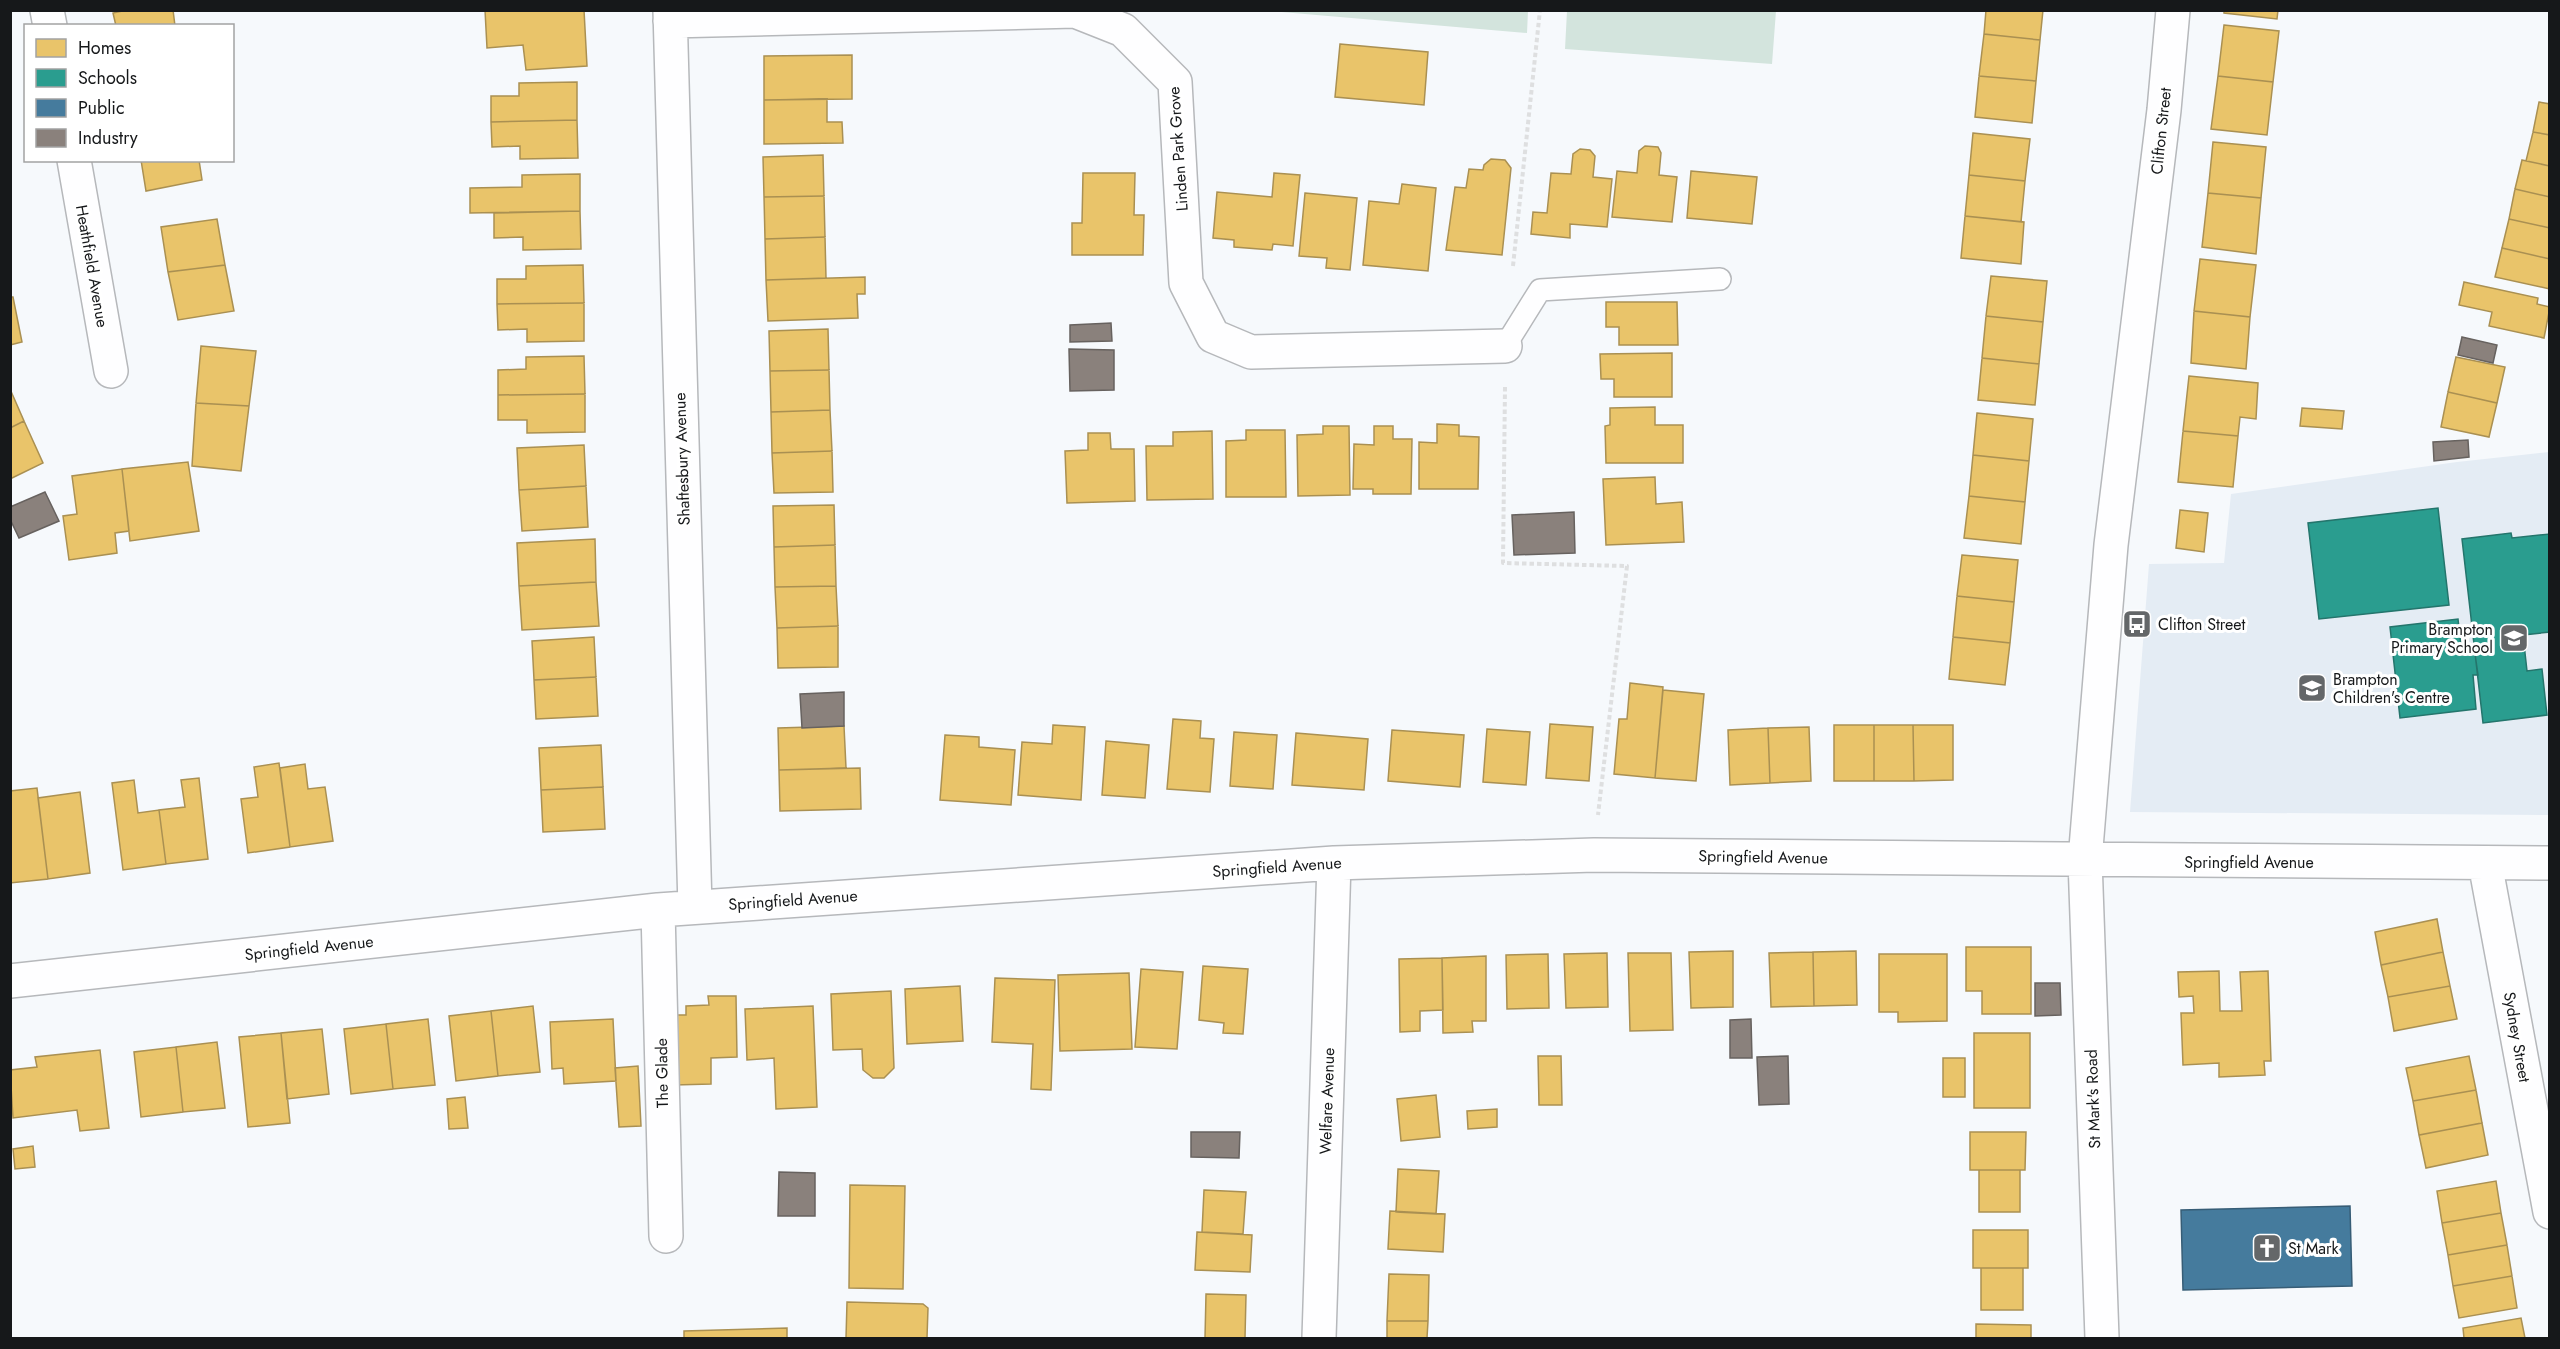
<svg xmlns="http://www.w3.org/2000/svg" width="2560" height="1349" viewBox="0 0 2560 1349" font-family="Jost,sans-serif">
	<rect width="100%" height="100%" fill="#f6f9fc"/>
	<path fill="#e4ecf4" d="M 2549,452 L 2549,815 L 2130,812 L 2149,564 L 2224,563 L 2231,494 L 2457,462 Z"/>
	<path fill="#d3e4dd" d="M 1259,10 L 1528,10 L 1528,11 L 1527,33 Z
		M 1567,11 L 1776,11 L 1772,64 L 1565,49 Z"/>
	<path fill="#e9c46a" stroke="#aa9052" stroke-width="1.5" d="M 127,10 L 173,10 L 175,26 L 116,26 L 113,13 Z
		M 485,10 L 584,10 L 587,66 L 526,70 L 523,45 L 487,48 Z
		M 1986,10 L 2043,10 L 2040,40 L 1984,34 Z
		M 2224,10 L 2278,10 L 2277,19 L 2224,13 Z
		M 2224,25 L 2279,31 L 2273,82 L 2218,76 Z
		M 1984,34 L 2040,40 L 2036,81 L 1979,76 Z
		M 1340,44 L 1428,52 L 1424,105 L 1335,97 Z
		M 852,55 L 852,99 L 764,100 L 764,56 Z
		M 1979,76 L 2036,81 L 2032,123 L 1975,117 Z
		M 2218,76 L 2273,82 L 2267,135 L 2211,129 Z
		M 577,82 L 577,120 L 491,122 L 491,96 L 519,96 L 519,83 Z
		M 827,99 L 827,122 L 842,122 L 843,143 L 764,144 L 764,100 Z
		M 2539,102 L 2550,104 L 2550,135 L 2533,132 Z
		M 577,120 L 578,158 L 520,159 L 520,146 L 492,147 L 491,122 Z
		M 2533,132 L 2550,135 L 2550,166 L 2526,161 Z
		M 1973,133 L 2030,139 L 2025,181 L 1969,175 Z
		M 2213,142 L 2266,147 L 2261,198 L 2208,193 Z
		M 1645,146 L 1658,147 L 1661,153 L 1659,175 L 1677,177 L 1672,222 L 1612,217 L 1617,171 L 1637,173 L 1639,151 Z
		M 1580,149 L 1590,150 L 1595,156 L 1593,177 L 1612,179 L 1607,227 L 1570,224 L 1570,238 L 1531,234 L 1533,212 L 1547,213 L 1551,173 L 1571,174 L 1573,154 Z
		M 823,155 L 824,196 L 764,197 L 763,157 Z
		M 1491,159 L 1505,160 L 1511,168 L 1502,255 L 1446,250 L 1455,187 L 1466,188 L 1469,169 L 1483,170 L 1484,165 Z
		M 141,160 L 199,160 L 202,180 L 146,191 Z
		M 2522,160 L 2550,166 L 2550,197 L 2515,189 Z
		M 1691,171 L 1757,177 L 1752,224 L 1687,218 Z
		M 1083,173 L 1135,173 L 1134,215 L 1144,215 L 1143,255 L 1072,255 L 1072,223 L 1082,223 Z
		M 1274,173 L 1300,175 L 1293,246 L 1273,244 L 1272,250 L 1234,247 L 1234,240 L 1213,238 L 1217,192 L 1272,197 Z
		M 580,174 L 580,211 L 470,213 L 470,188 L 522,187 L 522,175 Z
		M 1969,175 L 2025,181 L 2021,222 L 1965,216 Z
		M 1402,184 L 1436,188 L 1428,271 L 1363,265 L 1369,201 L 1399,204 Z
		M 2515,189 L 2550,197 L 2550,228 L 2509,219 Z
		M 1305,193 L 1357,198 L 1350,270 L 1326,268 L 1327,258 L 1299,256 Z
		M 2208,193 L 2261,198 L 2256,254 L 2202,247 Z
		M 824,196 L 825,237 L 765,239 L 764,197 Z
		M 580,211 L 581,249 L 523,250 L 523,237 L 494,238 L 494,213 Z
		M 1965,216 L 2024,222 L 2021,264 L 1961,258 Z
		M 217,219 L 225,265 L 168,272 L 161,227 Z
		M 2509,219 L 2550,228 L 2550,259 L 2502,248 Z
		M 825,237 L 826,278 L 766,280 L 765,239 Z
		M 2502,248 L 2550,259 L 2550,289 L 2495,277 Z
		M 2200,259 L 2256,265 L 2250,317 L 2194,311 Z
		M 225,265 L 234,311 L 178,320 L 168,272 Z
		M 583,265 L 584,303 L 497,304 L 497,279 L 526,279 L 526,266 Z
		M 1991,276 L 2047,281 L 2043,322 L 1986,316 Z
		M 865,277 L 865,294 L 857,294 L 858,318 L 768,321 L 766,280 Z
		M 2464,282 L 2538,298 L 2537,304 L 2550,307 L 2544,338 L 2489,326 L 2492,312 L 2459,305 Z
		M 10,297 L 13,297 L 22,342 L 10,345 Z
		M 1606,302 L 1677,302 L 1678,345 L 1619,345 L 1619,327 L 1606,327 Z
		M 584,303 L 584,341 L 527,342 L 527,329 L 498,330 L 497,304 Z
		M 2194,311 L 2250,317 L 2246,369 L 2191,363 Z
		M 1986,316 L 2043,322 L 2039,364 L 1982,358 Z
		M 828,329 L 829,370 L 770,371 L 769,331 Z
		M 201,346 L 256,351 L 249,406 L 196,403 Z
		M 1672,353 L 1672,397 L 1614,397 L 1614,379 L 1601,379 L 1600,354 Z
		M 584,356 L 585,394 L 498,395 L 498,370 L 526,369 L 526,357 Z
		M 2456,357 L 2505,367 L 2497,403 L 2448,392 Z
		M 1982,358 L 2039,364 L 2035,405 L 1978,400 Z
		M 829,370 L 830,410 L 771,412 L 770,371 Z
		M 2189,376 L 2258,383 L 2256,419 L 2240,417 L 2238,436 L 2183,431 Z
		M 10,389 L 24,421 L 10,428 Z
		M 2448,392 L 2497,403 L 2489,437 L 2441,427 Z
		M 585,394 L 585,432 L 527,433 L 527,420 L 498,420 L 498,395 Z
		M 196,403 L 249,406 L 241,471 L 192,466 Z
		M 1655,407 L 1655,425 L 1683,425 L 1683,463 L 1606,463 L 1605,426 L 1610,425 L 1610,408 Z
		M 2302,408 L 2344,411 L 2342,429 L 2300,426 Z
		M 830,410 L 832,451 L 772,453 L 771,412 Z
		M 1977,413 L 2033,419 L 2029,461 L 1973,455 Z
		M 24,421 L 43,463 L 10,479 L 10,428 Z
		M 1437,424 L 1459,425 L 1459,436 L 1479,437 L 1478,489 L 1419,489 L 1419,442 L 1437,443 Z
		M 1323,426 L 1349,426 L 1350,495 L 1298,496 L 1297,435 L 1323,434 Z
		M 1374,426 L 1393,426 L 1393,439 L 1412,439 L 1411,494 L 1373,494 L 1373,489 L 1353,489 L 1354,444 L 1374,445 Z
		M 1246,430 L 1285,430 L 1286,497 L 1226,497 L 1226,441 L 1246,440 Z
		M 1212,431 L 1213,499 L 1147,500 L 1146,446 L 1173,446 L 1173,432 Z
		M 2183,431 L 2238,436 L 2233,487 L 2178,482 Z
		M 1088,433 L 1110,433 L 1111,449 L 1134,449 L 1135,501 L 1067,503 L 1065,451 L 1088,450 Z
		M 584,445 L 586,486 L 519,490 L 517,448 Z
		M 832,451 L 833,492 L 774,493 L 772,453 Z
		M 1973,455 L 2029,461 L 2025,502 L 1969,496 Z
		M 188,462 L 199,531 L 130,541 L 122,469 Z
		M 122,469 L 129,531 L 115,533 L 117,553 L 69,560 L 63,516 L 77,514 L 72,476 Z
		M 1655,477 L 1656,504 L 1682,502 L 1684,542 L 1606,545 L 1603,479 Z
		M 586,486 L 588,527 L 522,531 L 519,490 Z
		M 1969,496 L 2025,502 L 2021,544 L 1964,538 Z
		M 834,505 L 835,545 L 774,547 L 773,506 Z
		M 2180,510 L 2208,513 L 2204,552 L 2176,548 Z
		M 595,539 L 596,582 L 519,586 L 517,543 Z
		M 835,545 L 836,586 L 775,587 L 774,547 Z
		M 1962,555 L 2018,560 L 2014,602 L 1957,596 Z
		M 596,582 L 599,626 L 522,630 L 519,586 Z
		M 836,586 L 838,626 L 777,628 L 775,587 Z
		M 1957,596 L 2014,602 L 2010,643 L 1953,637 Z
		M 838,626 L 838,667 L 778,668 L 777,628 Z
		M 594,637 L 596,677 L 534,680 L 532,641 Z
		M 1953,637 L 2010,643 L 2005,685 L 1949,679 Z
		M 596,677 L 598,716 L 536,719 L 534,680 Z
		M 1630,683 L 1663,687 L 1655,778 L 1614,774 L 1619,719 L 1627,719 Z
		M 1663,690 L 1704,694 L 1696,781 L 1655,778 Z
		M 1173,719 L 1201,721 L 1200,738 L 1214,739 L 1210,792 L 1167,789 Z
		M 1550,724 L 1593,727 L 1589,781 L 1546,778 Z
		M 1053,725 L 1085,727 L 1081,800 L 1018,795 L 1022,742 L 1052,744 Z
		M 1834,725 L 1874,725 L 1874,781 L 1834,781 Z
		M 1874,725 L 1913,725 L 1914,781 L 1874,781 Z
		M 1913,725 L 1953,725 L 1953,780 L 1914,781 Z
		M 844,726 L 846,768 L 779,770 L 778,728 Z
		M 1809,727 L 1811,781 L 1770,783 L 1768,728 Z
		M 1768,728 L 1770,783 L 1730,785 L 1728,730 Z
		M 1487,729 L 1530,732 L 1526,785 L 1483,782 Z
		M 1392,730 L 1464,735 L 1460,787 L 1388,781 Z
		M 1234,732 L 1277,735 L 1273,789 L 1230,786 Z
		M 1296,733 L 1368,739 L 1364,790 L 1292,785 Z
		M 945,735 L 979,737 L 979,747 L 1015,750 L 1011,805 L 940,800 Z
		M 1106,741 L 1149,745 L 1145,798 L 1102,795 Z
		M 601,745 L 603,787 L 541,790 L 539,748 Z
		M 279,763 L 290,847 L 248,853 L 241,799 L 258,797 L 254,767 Z
		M 305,764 L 308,789 L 325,787 L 333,841 L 290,847 L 280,768 Z
		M 860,768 L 861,809 L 780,811 L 779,770 Z
		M 199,778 L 208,859 L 166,864 L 159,810 L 185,807 L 181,780 Z
		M 134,780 L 138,813 L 159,810 L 166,864 L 123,870 L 112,783 Z
		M 603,787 L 605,829 L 543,832 L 541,790 Z
		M 37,788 L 48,879 L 10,883 L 10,791 Z
		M 80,792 L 90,873 L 48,879 L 38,798 Z
		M 2437,919 L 2443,952 L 2381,965 L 2375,932 Z
		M 1966,947 L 2031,947 L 2031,1014 L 1982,1014 L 1982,991 L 1966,991 Z
		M 1733,951 L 1733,1007 L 1691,1008 L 1689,952 Z
		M 1856,951 L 1857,1005 L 1814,1006 L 1813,952 Z
		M 1813,952 L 1814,1006 L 1771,1007 L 1769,953 Z
		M 2443,952 L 2450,986 L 2388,997 L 2381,965 Z
		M 1607,953 L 1608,1007 L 1566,1008 L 1564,954 Z
		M 1628,953 L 1671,953 L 1673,1030 L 1630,1031 Z
		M 1548,954 L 1549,1008 L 1507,1009 L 1506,955 Z
		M 1879,954 L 1947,954 L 1947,1021 L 1898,1022 L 1898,1012 L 1879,1012 Z
		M 1486,956 L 1486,1021 L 1472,1021 L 1473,1032 L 1443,1033 L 1442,958 Z
		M 1442,958 L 1443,1010 L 1420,1011 L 1420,1031 L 1400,1032 L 1399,959 Z
		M 1203,966 L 1248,969 L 1243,1034 L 1223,1033 L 1224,1023 L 1199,1020 Z
		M 1141,969 L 1183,972 L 1177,1049 L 1135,1047 Z
		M 2219,971 L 2220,1011 L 2242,1011 L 2240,972 L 2268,971 L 2271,1061 L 2264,1061 L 2265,1075 L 2219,1077 L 2219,1063 L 2183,1065 L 2181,1013 L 2194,1013 L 2193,996 L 2179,997 L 2178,972 Z
		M 1129,973 L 1132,1049 L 1060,1051 L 1058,975 Z
		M 995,978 L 1055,980 L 1051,1090 L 1031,1089 L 1033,1044 L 992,1042 Z
		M 960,986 L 963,1041 L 907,1044 L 905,989 Z
		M 2450,986 L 2457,1019 L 2394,1031 L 2388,997 Z
		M 891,991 L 894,1068 L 884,1078 L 873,1078 L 863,1070 L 862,1049 L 833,1050 L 831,994 Z
		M 708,996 L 736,996 L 737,1057 L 711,1058 L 711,1084 L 674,1085 L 673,1015 L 686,1015 L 686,1006 L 709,1005 Z
		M 533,1006 L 540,1072 L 498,1076 L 491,1011 Z
		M 813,1006 L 817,1107 L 776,1109 L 774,1058 L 747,1060 L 745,1009 Z
		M 491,1011 L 498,1076 L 456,1081 L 449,1016 Z
		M 428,1019 L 435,1085 L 393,1089 L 386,1024 Z
		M 613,1019 L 616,1081 L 564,1084 L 563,1068 L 552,1069 L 550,1022 Z
		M 386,1024 L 393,1089 L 351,1094 L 344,1029 Z
		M 322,1029 L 329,1094 L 287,1099 L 281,1033 Z
		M 281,1033 L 290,1123 L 248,1127 L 239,1037 Z
		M 1974,1033 L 2030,1033 L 2030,1108 L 1974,1108 Z
		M 217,1042 L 225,1108 L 183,1112 L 176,1047 Z
		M 176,1047 L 183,1112 L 141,1117 L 134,1052 Z
		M 100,1050 L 109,1128 L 80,1131 L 77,1110 L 13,1118 L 10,1070 L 37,1067 L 35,1057 Z
		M 1538,1056 L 1561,1056 L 1562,1105 L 1539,1105 Z
		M 2469,1056 L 2476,1090 L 2413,1101 L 2406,1068 Z
		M 1943,1058 L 1965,1058 L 1965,1097 L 1943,1097 Z
		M 638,1066 L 641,1126 L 619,1127 L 615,1068 Z
		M 2476,1090 L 2482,1123 L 2419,1135 L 2413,1101 Z
		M 1436,1095 L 1440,1137 L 1401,1141 L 1397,1099 Z
		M 465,1097 L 468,1128 L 449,1129 L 447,1099 Z
		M 1497,1109 L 1497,1127 L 1468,1129 L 1467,1111 Z
		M 2482,1123 L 2488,1155 L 2426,1168 L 2419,1135 Z
		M 1970,1132 L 2026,1132 L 2025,1170 L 1970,1170 Z
		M 33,1146 L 35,1167 L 15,1169 L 13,1149 Z
		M 1398,1169 L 1439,1171 L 1436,1214 L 1396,1212 Z
		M 1979,1170 L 2020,1170 L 2020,1212 L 1979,1212 Z
		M 2496,1181 L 2501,1213 L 2442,1223 L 2437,1191 Z
		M 850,1185 L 905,1186 L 903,1289 L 849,1288 Z
		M 1204,1190 L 1246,1192 L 1243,1234 L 1202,1232 Z
		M 1390,1211 L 1445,1214 L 1443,1252 L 1388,1249 Z
		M 2501,1213 L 2507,1245 L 2448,1255 L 2442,1223 Z
		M 1973,1230 L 2028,1230 L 2028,1268 L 1973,1268 Z
		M 1197,1232 L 1252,1235 L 1250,1272 L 1195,1270 Z
		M 2507,1245 L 2512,1276 L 2453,1286 L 2448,1255 Z
		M 1981,1268 L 2023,1268 L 2023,1310 L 1981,1310 Z
		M 1389,1274 L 1429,1275 L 1428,1321 L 1387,1321 Z
		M 2512,1276 L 2517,1308 L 2459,1318 L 2453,1286 Z
		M 1206,1294 L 1246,1295 L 1245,1338 L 1205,1338 Z
		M 847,1302 L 923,1304 L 928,1308 L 927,1338 L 846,1338 Z
		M 2521,1318 L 2525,1338 L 2464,1338 L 2463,1328 Z
		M 1387,1321 L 1428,1321 L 1427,1338 L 1387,1338 Z
		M 1976,1324 L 2031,1325 L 2031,1338 L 1976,1338 Z
		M 787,1328 L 787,1338 L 684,1338 L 684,1331 Z"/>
	<path fill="#2a9d8f" stroke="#24756c" stroke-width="1.5" d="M 2438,508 L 2449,605 L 2319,619 L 2308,523 Z
		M 2511,533 L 2512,538 L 2550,534 L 2550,632 L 2523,635 L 2527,671 L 2542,669 L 2547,715 L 2483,723 L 2462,539 Z
		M 2458,619 L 2462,655 L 2475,654 L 2478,675 L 2473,675 L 2476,709 L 2400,718 L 2390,627 Z"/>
	<path fill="#457b9d" stroke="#375d76" stroke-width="1.5" d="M 2350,1206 L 2352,1286 L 2183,1290 L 2181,1210 Z"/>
	<path fill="#8a817c" stroke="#67625f" stroke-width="1.5" d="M 1111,323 L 1112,341 L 1070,342 L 1070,325 Z
		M 2462,337 L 2497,345 L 2493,363 L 2458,355 Z
		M 1069,349 L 1114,350 L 1114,390 L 1070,391 Z
		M 2468,440 L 2469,457 L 2434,461 L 2433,442 Z
		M 45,492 L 59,521 L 19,538 L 10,519 L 10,507 Z
		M 1574,512 L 1575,553 L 1514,555 L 1512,515 Z
		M 844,692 L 844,726 L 802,728 L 800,694 Z
		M 2035,983 L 2060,983 L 2061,1015 L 2035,1016 Z
		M 1751,1019 L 1752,1058 L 1730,1058 L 1730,1020 Z
		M 1788,1056 L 1789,1104 L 1759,1105 L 1757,1057 Z
		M 1191,1132 L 1240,1132 L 1239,1158 L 1191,1157 Z
		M 779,1172 L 815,1173 L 815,1216 L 778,1216 Z"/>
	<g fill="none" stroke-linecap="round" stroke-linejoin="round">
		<g stroke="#b6b8bb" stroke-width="24">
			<path id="lane" d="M 1505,346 L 1540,290 L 1720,279"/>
		</g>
		<g stroke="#b6b8bb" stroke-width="36">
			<path id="street" d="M 47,10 L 50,26
				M 670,10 L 695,907
				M 670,21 L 1075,11 L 1123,30 L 1175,82 L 1186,283 L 1213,336 L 1251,352 L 1505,346
				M 74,160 L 111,371
				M 2485,863 L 2550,1212
				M 658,910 L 666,1236
				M 10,981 L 658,910 L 1334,863 L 1594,855 L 2550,863
				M 1319,1338 L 1334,863
				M 2102,1338 L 2085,860 L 2111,545 L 2164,110 L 2173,10"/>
		</g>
		<path stroke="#dedfe0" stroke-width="4" stroke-dasharray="4.5 3" stroke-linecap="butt" d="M 1513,266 L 1540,10
			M 1505,387 L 1503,563 L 1627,566 L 1598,815"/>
		<use href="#lane" stroke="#fefeff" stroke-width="21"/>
		<use href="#street" stroke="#fefeff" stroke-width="33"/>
	</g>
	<defs>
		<g id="bus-square" transform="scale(1.5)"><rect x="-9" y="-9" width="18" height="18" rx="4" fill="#646769" stroke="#fff"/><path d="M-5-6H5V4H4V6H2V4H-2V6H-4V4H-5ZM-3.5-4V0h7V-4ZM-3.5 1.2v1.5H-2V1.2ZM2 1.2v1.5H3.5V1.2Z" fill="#fff"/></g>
		<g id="school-square" transform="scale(1.5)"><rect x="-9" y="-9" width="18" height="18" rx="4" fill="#646769" stroke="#fff"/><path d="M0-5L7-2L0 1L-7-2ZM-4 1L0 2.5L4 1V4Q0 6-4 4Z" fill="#fff"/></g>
		<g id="church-square" transform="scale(1.5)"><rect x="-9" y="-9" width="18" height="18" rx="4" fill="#646769" stroke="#fff"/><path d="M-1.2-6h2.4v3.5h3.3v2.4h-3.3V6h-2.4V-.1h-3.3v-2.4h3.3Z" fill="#fff"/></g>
	</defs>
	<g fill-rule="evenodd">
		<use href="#bus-square" x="2137" y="624"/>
		<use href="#school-square" x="2514" y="638"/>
		<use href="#school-square" x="2312" y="688"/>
		<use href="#church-square" x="2267" y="1248"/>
	</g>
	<g text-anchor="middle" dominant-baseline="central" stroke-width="6" stroke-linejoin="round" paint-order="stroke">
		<g font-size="16" fill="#16181a" stroke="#fff">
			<text transform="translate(2161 131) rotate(-84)">Clifton Street</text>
			<text transform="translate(1178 149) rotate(-94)">Linden Park Grove</text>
			<text transform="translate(92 266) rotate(80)">Heathfield Avenue</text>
			<text transform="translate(682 459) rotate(-92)">Shaftesbury Avenue</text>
			<text transform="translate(1763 857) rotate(1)">Springfield Avenue</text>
			<text x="2249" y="862">Springfield Avenue</text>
			<text transform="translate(1277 867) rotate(-4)">Springfield Avenue</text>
			<text transform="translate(793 900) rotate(-4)">Springfield Avenue</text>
			<text transform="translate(309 948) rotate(-6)">Springfield Avenue</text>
			<text transform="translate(2517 1037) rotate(80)">Sydney Street</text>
			<text transform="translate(662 1073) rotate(-91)">The Glade</text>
			<text transform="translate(2093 1099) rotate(-92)">St Mark's Road</text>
			<text transform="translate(1327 1101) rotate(-88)">Welfare Avenue</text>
		</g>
		<g font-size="16" fill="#16181a" stroke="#fff" text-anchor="start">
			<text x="2158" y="624">Clifton Street</text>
			<text x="2493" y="629" text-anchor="end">Brampton<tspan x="2493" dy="18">Primary School</tspan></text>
			<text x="2333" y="679">Brampton<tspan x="2333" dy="18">Children's Centre</tspan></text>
			<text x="2288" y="1248">St Mark</text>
		</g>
	</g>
	<rect width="2560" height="1349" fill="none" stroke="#16181a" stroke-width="24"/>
	<rect x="24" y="24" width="210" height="138" fill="#ffffff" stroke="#a2a3a3" stroke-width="1.5"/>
	<rect x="36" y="39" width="30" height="18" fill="#e9c46a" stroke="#a2a3a3" stroke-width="1.5"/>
	<text x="78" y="54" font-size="18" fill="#16181a">Homes</text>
	<rect x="36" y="69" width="30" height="18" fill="#2a9d8f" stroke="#a2a3a3" stroke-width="1.5"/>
	<text x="78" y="84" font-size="18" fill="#16181a">Schools</text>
	<rect x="36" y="99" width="30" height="18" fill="#457b9d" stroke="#a2a3a3" stroke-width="1.5"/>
	<text x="78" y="114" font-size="18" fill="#16181a">Public</text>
	<rect x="36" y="129" width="30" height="18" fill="#8a817c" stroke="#a2a3a3" stroke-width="1.5"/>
	<text x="78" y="144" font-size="18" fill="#16181a">Industry</text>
</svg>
